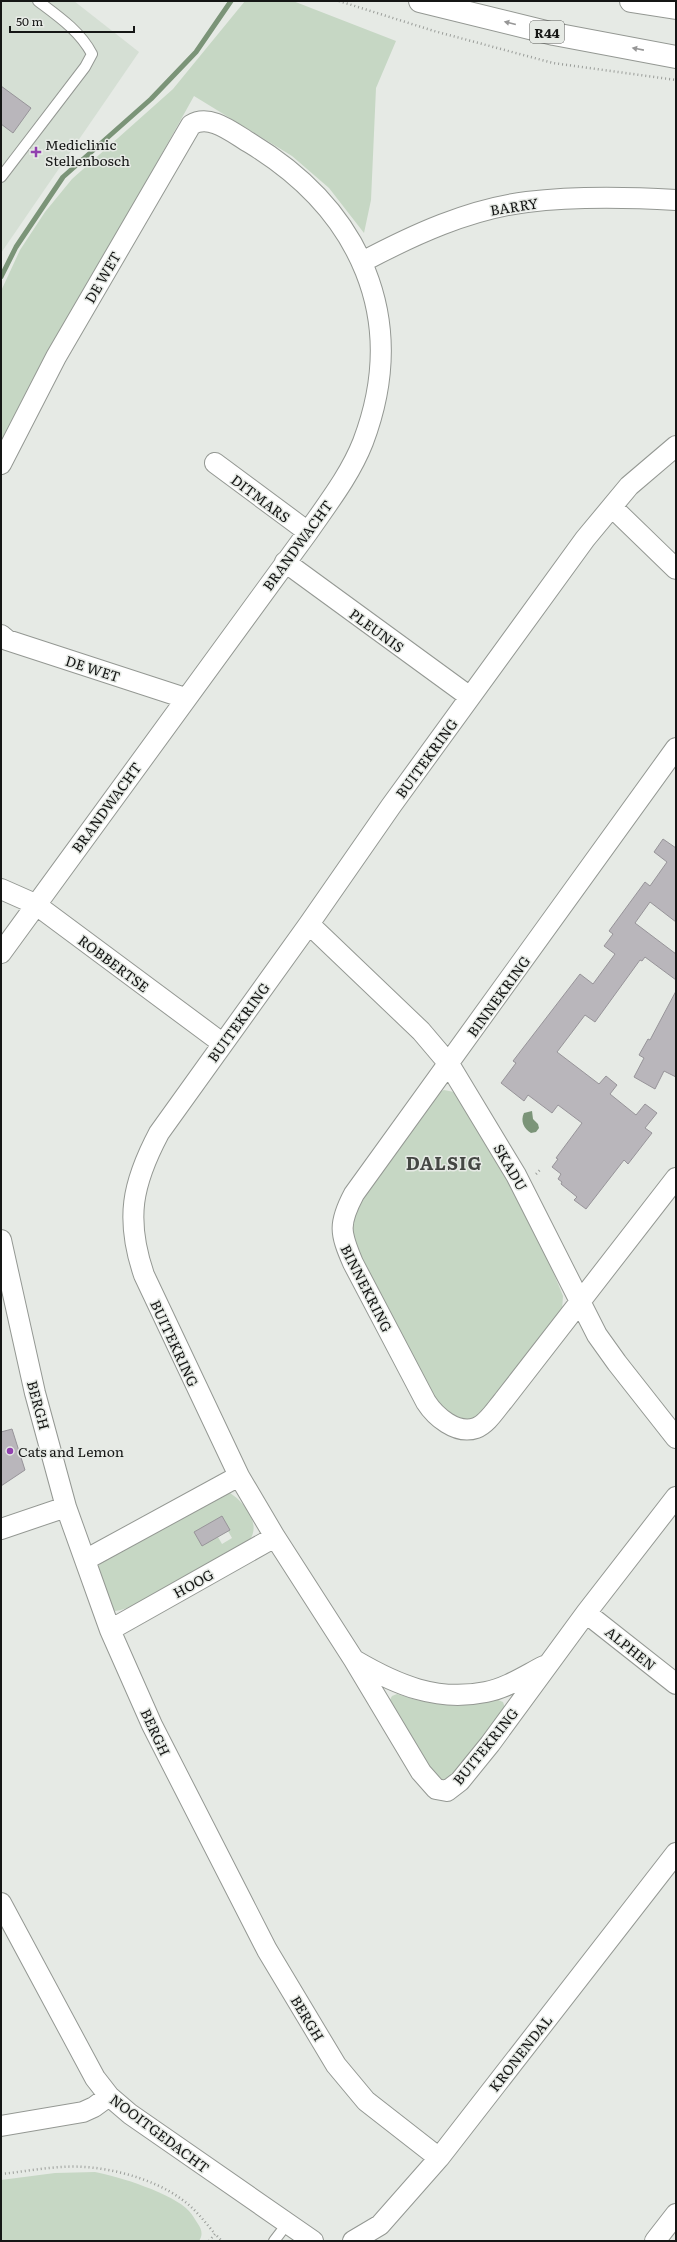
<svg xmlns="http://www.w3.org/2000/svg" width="677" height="2242" viewBox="0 0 677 2242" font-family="Literata,serif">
	<rect width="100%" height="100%" fill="#e6eae5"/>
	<path fill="#d5dfd4" d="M 1,1 L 74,1 L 139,52 L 1,253 Z"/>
	<path fill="#c6d7c4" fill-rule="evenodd" d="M 245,1 L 293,1 L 396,41 L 376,88 L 371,200 L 364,233 L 329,188 L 292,156 L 194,96 L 1,443 L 1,291 L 20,250 L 45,212 L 72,179 L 173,89 Z
		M 444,1090 L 454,1092 L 491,1143 L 550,1264 L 563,1296 L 562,1310 L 485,1412 L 471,1422 L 441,1413 L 362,1267 L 349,1225 L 351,1215 L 439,1092 Z
		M 230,1493 C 245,1503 262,1524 249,1541 C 224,1554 136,1611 115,1611 C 106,1602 93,1580 98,1567 C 99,1564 103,1562 104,1559 L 216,1498 ZM 228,1531 L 232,1538 L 222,1544 L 218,1537 Z
		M 397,1694 L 416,1700 L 456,1706 L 498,1700 L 503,1702 L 505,1708 L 454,1780 L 441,1785 L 388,1703 L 392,1696 Z
		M 95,2172 C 118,2176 174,2194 189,2211 C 193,2215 195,2220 198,2224 C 202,2230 203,2235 199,2241 L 1,2241 L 1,2180 L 55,2173 Z"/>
	<path fill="#7b9478" d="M 532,1111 L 533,1119 L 538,1124 L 539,1128 L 536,1132 L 531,1133 C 524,1129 520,1121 524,1113 Z"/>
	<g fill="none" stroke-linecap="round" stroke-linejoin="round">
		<path stroke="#7b9478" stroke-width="5" d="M 1,277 L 16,247 L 63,177 L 151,99 L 196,52 L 231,1"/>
	</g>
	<path fill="#b9b6bb" stroke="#979499" d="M 1,86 L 31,108 L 13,133 L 1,124 Z
		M 663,839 L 676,848 L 676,922 L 650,902 L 635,923 L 676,954 L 676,980 L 645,957 L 642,961 L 640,960 L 595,1022 L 585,1015 L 557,1052 L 599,1084 L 606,1076 L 617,1085 L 610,1094 L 636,1115 L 645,1104 L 657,1113 L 645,1128 L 652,1133 L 628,1164 L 624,1160 L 586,1209 L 574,1200 L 577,1197 L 561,1184 L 562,1182 L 558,1179 L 561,1174 L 552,1167 L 558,1159 L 556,1158 L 582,1123 L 558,1105 L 552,1113 L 528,1095 L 524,1101 L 501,1083 L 516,1063 L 513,1061 L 580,974 L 593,984 L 615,954 L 604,946 L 613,934 L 609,931 L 645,882 L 650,886 L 667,862 L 654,852 Z
		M 676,991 L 676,1077 L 664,1071 L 655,1089 L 634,1077 L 644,1058 L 639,1055 L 648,1039 L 650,1040 Z
		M 12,1429 L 25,1470 L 1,1486 L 1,1432 Z
		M 222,1516 L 230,1530 L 202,1546 L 194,1532 Z"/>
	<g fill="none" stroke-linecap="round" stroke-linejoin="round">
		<g stroke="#949893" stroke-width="12">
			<path id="lane" d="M 1,177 L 85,67 L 92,54 C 80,31 58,16 38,1
				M 274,2241 L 287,2224"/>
		</g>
		<g stroke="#949893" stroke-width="22">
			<path id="street" d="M 362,262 C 413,235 469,209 527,202 C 576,196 627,197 676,200
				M 676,446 L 629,486 L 585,539 L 391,806 L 309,924 L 159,1133 C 132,1184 125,1219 144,1275 L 239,1476 L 275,1537 L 354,1660 L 421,1772 L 436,1789 L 447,1791 L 460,1781 L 490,1744 L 586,1613 L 676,1497
				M 215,463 L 308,532
				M 1,464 L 56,357 L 191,125 C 210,113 233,133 250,143 C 360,210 410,318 363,442 C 350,475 328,503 308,532 L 1,953
				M 612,507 L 676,569
				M 285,562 L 470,697
				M 1,635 L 7,640 L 185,698
				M 676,748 L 354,1194 C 338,1224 340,1233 353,1263 L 426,1402 C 435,1416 456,1435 476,1428 C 487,1424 496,1409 503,1401 L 676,1178
				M 1,889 L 35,904 L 222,1043
				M 309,924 L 421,1031 L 449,1064 L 516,1175 L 597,1335 L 617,1363 L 676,1438
				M 1,1240 L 35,1393 L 66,1507 L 110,1630 L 152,1725 L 267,1950 L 336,2065 L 366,2101 L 439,2158
				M 1,1529 L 66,1507
				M 85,1560 L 239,1476
				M 586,1613 L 676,1684
				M 110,1630 L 275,1537
				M 356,1661 C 397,1685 437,1702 486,1692 C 507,1688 526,1675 544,1666
				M 1,1903 L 95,2078 L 109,2096 L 130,2114 L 313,2241
				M 1,2126 L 83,2112 L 94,2107 L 109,2096
				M 353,2241 L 380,2225 L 439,2158 L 676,1853
				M 655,2241 L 676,2214"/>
		</g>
		<g stroke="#949893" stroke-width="24">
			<path id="primary" d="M 420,1 L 554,34 L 676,57
				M 631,1 L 676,8"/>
		</g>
		<path stroke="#9a9d99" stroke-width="2.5" stroke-dasharray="1 3" stroke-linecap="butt" d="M 339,1 L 434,31 L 553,63 L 676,80
			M 536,1174 L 541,1169
			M 1,2174 C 21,2172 42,2168 62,2167 C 100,2164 153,2177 184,2201 C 196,2210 205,2222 215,2234
			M 209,2241 L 215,2234 L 222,2241"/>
		<use href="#lane" stroke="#fff" stroke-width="10"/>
		<use href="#street" stroke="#fff" stroke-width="20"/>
		<use href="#primary" stroke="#fff" stroke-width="22"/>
	</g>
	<defs><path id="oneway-solid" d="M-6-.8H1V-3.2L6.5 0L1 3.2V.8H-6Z"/></defs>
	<g fill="#969696">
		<use href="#oneway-solid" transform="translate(510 23) rotate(-166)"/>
		<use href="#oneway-solid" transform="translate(638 49) rotate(-169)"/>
	</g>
	<g fill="#9140af" stroke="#e6eae5" stroke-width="1.5">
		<path d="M34 146h4v4h4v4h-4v4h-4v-4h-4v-4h4z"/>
		<circle cx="10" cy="1451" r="4"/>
	</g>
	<g text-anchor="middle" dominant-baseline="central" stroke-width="3" stroke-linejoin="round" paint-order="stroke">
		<rect fill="#e6eae5" stroke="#545653" stroke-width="1" x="530" y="21" width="34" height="22" rx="3"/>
		<g font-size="13" font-weight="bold" fill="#151615">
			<text x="547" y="32">R44</text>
		</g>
		<g font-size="14" fill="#151615" stroke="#e6eae5" text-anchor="start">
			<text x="45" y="144">Mediclinic<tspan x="45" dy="16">Stellenbosch</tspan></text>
			<text x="18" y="1451">Cats and Lemon</text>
		</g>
		<g font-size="14" fill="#151615" stroke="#e6eae5">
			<text transform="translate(514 206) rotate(-9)">BARRY</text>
			<text transform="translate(102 277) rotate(-60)">DE WET</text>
			<text transform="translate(261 498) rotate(37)">DITMARS</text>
			<text transform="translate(297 545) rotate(-54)">BRANDWACHT</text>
			<text transform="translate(377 630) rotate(36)">PLEUNIS</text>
			<text transform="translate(93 668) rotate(18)">DE WET</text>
			<text transform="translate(426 758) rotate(-54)">BUITEKRING</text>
			<text transform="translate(106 807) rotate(-54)">BRANDWACHT</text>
			<text transform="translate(114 963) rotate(37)">ROBBERTSE</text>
			<text transform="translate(498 996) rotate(-54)">BINNEKRING</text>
			<text transform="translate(238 1022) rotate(-54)">BUITEKRING</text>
			<text transform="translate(511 1167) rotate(60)">SKADU</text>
			<text transform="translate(367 1288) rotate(63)">BINNEKRING</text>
			<text transform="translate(175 1343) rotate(65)">BUITEKRING</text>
			<text transform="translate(39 1405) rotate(75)">BERGH</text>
			<text transform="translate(193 1583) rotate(-29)">HOOG</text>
			<text transform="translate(631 1648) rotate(39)">ALPHEN</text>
			<text transform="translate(156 1732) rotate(65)">BERGH</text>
			<text transform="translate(485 1746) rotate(-51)">BUITEKRING</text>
			<text transform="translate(308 2018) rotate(59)">BERGH</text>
			<text transform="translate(520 2053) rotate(-52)">KRONENDAL</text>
			<text transform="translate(160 2133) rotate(37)">NOOITGEDACHT</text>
		</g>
		<g font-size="18" font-weight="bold" letter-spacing="1" fill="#444743" stroke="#e6eae5">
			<text x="444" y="1162">DALSIG</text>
		</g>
	</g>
	<rect width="677" height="2242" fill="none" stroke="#151615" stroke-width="4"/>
	<path d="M10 26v6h124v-6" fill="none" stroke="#151615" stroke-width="2"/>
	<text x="16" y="26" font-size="12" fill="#151615" stroke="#e6eae5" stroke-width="3" paint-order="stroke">50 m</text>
</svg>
